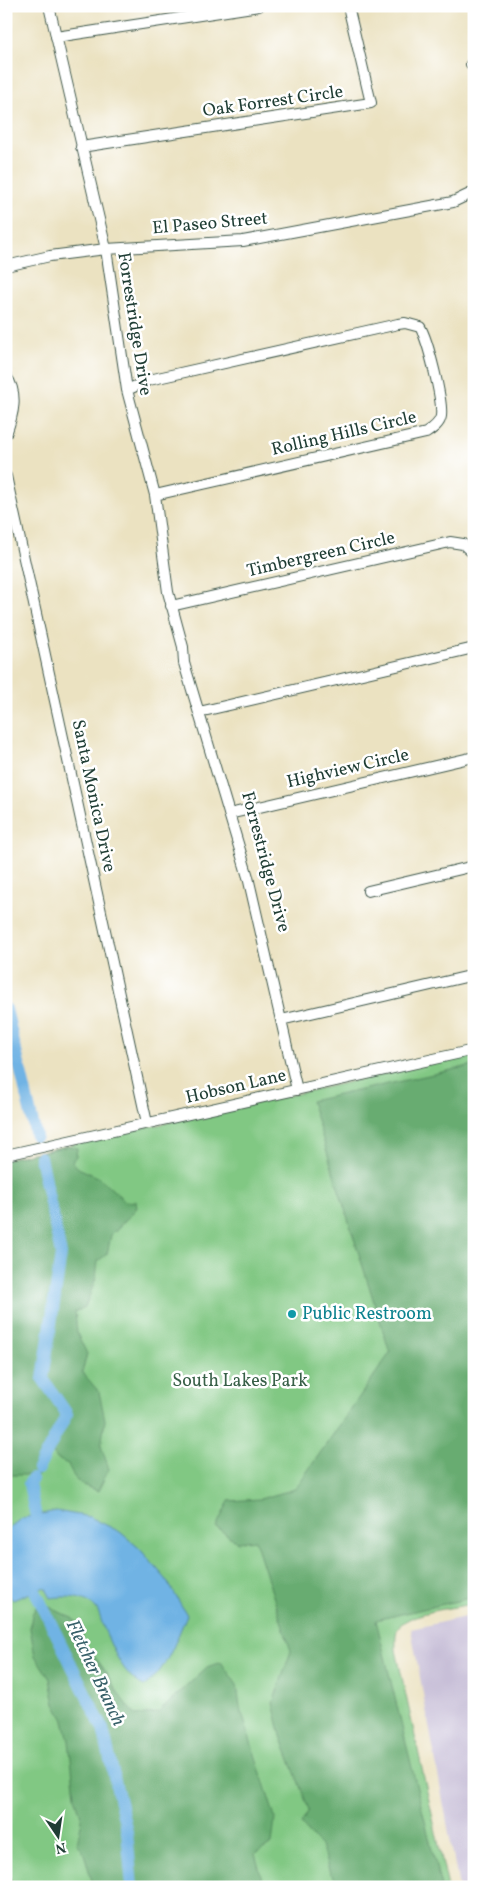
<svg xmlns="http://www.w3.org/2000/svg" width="480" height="1893" viewBox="0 0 480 1893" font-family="Vollkorn,serif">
	<rect width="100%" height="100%" fill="#fff"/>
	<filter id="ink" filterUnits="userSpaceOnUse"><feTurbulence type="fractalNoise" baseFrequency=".02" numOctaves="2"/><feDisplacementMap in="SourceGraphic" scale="10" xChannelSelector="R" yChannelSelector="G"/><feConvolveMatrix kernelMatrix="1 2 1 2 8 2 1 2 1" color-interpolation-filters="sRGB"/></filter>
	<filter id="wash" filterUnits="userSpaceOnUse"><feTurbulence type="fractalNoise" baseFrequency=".0096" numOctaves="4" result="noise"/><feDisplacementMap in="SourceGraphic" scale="20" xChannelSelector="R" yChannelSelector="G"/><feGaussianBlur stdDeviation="1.12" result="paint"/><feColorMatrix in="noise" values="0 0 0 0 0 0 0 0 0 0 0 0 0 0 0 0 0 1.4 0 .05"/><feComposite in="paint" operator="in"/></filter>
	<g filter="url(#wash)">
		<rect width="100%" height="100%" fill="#ebe2c1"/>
		<path fill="#c8bfd8" d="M 474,1615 L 474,1887 L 459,1887 L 411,1629 Z"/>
		<path fill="#81c883" stroke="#50825c" d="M 474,1054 L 474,1604 C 457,1607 402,1613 397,1630 C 395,1636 396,1644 396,1650 L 448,1887 L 9,1887 L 6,1876 L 6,1159 Z"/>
		<path fill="#68ac71" stroke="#447452" d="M 474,1065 L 474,1597 L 376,1620 L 441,1887 L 344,1887 L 330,1873 L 321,1846 L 301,1824 L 309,1810 L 281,1736 L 273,1703 L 291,1651 L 255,1540 L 237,1542 L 216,1527 L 229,1501 L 260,1499 L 295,1489 L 390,1353 L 311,1101 Z
			M 69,1146 L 77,1148 L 76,1156 L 72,1161 L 78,1168 L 100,1178 L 126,1202 L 136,1201 L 137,1208 L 111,1235 L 107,1254 L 98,1261 L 96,1278 L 85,1307 L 75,1312 L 77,1333 L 87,1354 L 82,1372 L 99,1392 L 105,1420 L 101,1446 L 109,1469 L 98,1491 C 83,1486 73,1481 68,1464 L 57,1459 L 51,1450 L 39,1463 L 39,1475 L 6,1475 L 6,1159 Z
			M 38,1604 L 43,1604 L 72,1618 L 83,1628 L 82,1646 C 107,1662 114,1696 136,1715 L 158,1713 L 207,1667 L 221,1662 L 237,1685 L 240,1707 L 275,1818 L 272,1844 L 255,1854 L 264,1887 L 95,1887 C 87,1873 88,1854 77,1843 L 82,1820 L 75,1796 L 69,1741 L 64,1720 L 55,1704 L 50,1679 L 35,1656 L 30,1628 L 32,1614 Z"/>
		<path fill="#6fb3e4" stroke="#47788c" d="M 56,1511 L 90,1517 L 120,1532 L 139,1548 L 166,1579 L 187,1615 C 176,1639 167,1671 144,1686 C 123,1676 111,1646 103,1626 C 101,1620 99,1612 96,1608 C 85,1596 65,1596 51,1598 L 45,1587 L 13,1600 L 6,1593 L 6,1530 L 22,1518 Z"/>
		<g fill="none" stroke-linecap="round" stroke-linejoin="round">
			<path stroke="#6fb3e4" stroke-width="12" d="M 6,1009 L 36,1136
				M 38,1469 L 67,1414 L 43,1379 L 61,1254 L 40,1157
				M 32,1479 L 29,1484 L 36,1517 L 35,1531
				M 33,1576 L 32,1585 L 103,1729 L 127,1832 L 132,1887"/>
		</g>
	</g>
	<g filter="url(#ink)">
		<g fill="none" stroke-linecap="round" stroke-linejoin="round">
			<g stroke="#3e5649" stroke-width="12">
				<path id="minor" d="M 49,6 L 106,249 L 127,390 L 155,495 L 168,592 L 183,647 L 184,663 L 248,877 L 297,1090
					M 56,37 L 259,6
					M 471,64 L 474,63
					M 81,147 L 371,103 L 348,6
					M 6,266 L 50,256 L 106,249 L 243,241 L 453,202 L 474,192
					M 6,376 C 19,394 13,415 6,434
					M 127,390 L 149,380 L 398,324 L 405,323 L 420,327 C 428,340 443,401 441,416 C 440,424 432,429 426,433 L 155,495
					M 6,476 L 147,1123
					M 171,606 L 450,542 L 463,544 L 474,554
					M 199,712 L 474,648
					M 229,814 L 474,757
					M 368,891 L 474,866
					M 281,1020 L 474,975
					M 6,1155 L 474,1050"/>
			</g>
			<g stroke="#3e5649" stroke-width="14">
				<path id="major" d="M 6,1879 L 8,1887"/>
			</g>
			<use href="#minor" stroke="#fff" stroke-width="10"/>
			<use href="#major" stroke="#edc569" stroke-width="12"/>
		</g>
	</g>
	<circle fill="#0f9aa8" stroke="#fff" stroke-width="2" cx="292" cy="1314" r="5"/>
	<g text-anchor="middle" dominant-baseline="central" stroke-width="5" stroke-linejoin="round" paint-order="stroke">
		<g font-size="18" fill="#1f3d34" stroke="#fff">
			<text transform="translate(273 102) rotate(-8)">Oak Forrest Circle</text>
			<text transform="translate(210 224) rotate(-5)">El Paseo Street</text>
			<text transform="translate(134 324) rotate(81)">Forrestridge Drive</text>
			<text transform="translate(344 434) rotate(-13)">Rolling Hills Circle</text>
			<text transform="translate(321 555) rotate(-13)">Timbergreen Circle</text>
			<text transform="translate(348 769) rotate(-13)">Highview Circle</text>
			<text transform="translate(93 796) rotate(78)">Santa Monica Drive</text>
			<text transform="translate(265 862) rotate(75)">Forrestridge Drive</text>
			<text transform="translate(236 1087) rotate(-13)">Hobson Lane</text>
		</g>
		<g font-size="18" fill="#0d838f" stroke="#fff" text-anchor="start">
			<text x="302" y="1314">Public Restroom</text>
		</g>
		<g font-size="18" fill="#386048" stroke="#fff">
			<text x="240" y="1381">South Lakes Park</text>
		</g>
		<g font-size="19" font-style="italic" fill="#376069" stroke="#fff">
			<text transform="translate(95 1673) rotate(65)">Fletcher Branch</text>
		</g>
	</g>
	<rect width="480" height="1893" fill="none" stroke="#fff" stroke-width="25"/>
	<g transform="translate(58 1836) rotate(167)" stroke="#ffffff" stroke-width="4" paint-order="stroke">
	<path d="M0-4L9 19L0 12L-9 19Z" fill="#1f3d34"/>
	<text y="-8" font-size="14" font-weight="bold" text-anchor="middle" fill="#1f3d34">N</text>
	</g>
</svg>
